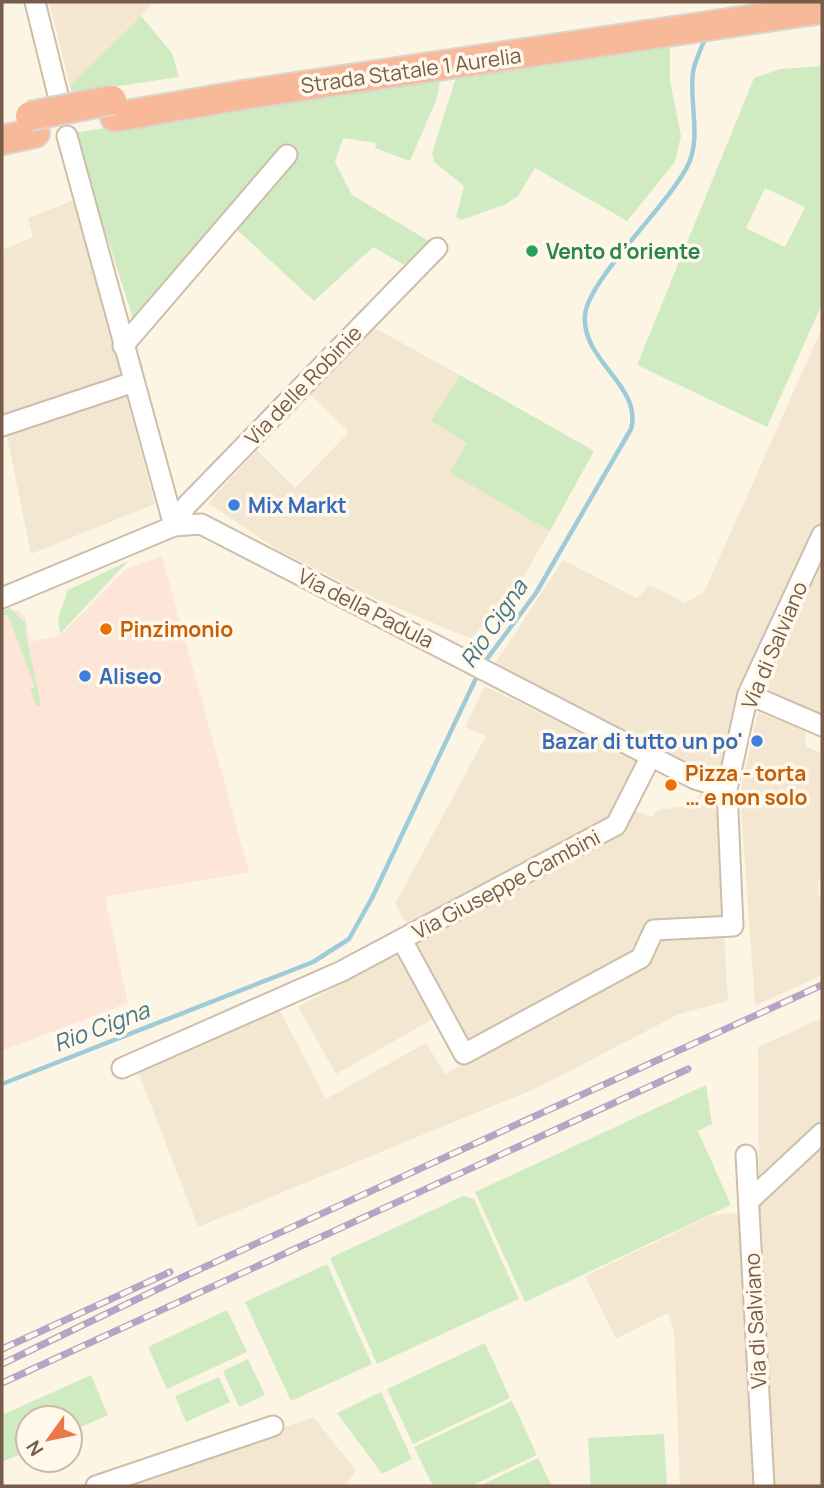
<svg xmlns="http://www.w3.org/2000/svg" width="824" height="1488" viewBox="0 0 824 1488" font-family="Manrope,sans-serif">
	<rect width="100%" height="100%" fill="#fdf5e4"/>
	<path fill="#f4e7d2" d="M 49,2 L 155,2 L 70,86 Z
		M 74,200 L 155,504 L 31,554 L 2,413 L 2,250 L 33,237 L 28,218 Z
		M 371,326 L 460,375 L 431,421 L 468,443 L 451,473 L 550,531 L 518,586 L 471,639 L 372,597 L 278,550 L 208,503 L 257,450 L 295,488 L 349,432 L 307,391 Z
		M 822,328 L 822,523 L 737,694 L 721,765 L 706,772 L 494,665 L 563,560 L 637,598 L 650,585 L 685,603 L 704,592 Z
		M 822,557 L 822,714 L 759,686 Z
		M 485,686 L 643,763 L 614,816 L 411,931 L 395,904 L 486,736 L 465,727 Z
		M 758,712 L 805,730 L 806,746 L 822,754 L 822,878 L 818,879 L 818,894 L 822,901 L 822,975 L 755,1006 L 740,793 Z
		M 702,792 L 717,812 L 724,923 L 653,923 L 633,957 L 471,1044 L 414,945 L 619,836 L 634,810 L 652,817 L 659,810 L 690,805 Z
		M 724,932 L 728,1001 L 679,1014 L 537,1088 L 198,1227 L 137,1069 L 279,1009 L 326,1099 L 426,1043 L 445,1074 L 650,962 L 664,937 Z
		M 398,950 L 435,1018 L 336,1074 L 298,1007 Z
		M 822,1018 L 822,1486 L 680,1486 L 674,1331 L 668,1313 L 616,1339 L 585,1276 L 712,1215 L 759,1211 L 758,1047 Z
		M 314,1417 L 356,1471 L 345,1486 L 111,1486 Z"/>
	<path fill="#fde5d7" d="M 162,556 L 249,872 L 105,897 L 128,1003 L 2,1051 L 2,612 L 17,610 L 25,616 L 30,642 L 61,635 L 126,569 Z"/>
	<path fill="#d0ebc2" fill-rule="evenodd" d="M 141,16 L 172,53 L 179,77 L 72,93 L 70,86 Z
		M 670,46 L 670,81 L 681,136 L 675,162 L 627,221 L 535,168 L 518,196 L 504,205 L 461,220 L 456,217 L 464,186 L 434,162 L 432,153 L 457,74 Z
		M 822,66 L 822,304 L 767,427 L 637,365 L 754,78 L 780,69 ZM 765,188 L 805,207 L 785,247 L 746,228 Z
		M 441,74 L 437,98 L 410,161 L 375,148 L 376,143 L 343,138 L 335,162 L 352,195 L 429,241 L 404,265 L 373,247 L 314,301 L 231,224 L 135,325 L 74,133 Z
		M 460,375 L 594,451 L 550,531 L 450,473 L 467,443 L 431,421 Z
		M 128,561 L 60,634 L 58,618 L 68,590 Z
		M 10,608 L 26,624 L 25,631 L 41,704 L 37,707 L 30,689 L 35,687 L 8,615 L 2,616 L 2,611 Z
		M 706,1085 L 712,1124 L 698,1131 L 731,1205 L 525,1302 L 475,1192 Z
		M 463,1196 L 474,1199 L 519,1299 L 377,1364 L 330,1258 Z
		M 327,1264 L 372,1364 L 291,1401 L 245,1302 Z
		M 227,1310 L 247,1352 L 167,1389 L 148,1347 Z
		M 485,1343 L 510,1398 L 413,1444 L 387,1389 Z
		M 248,1359 L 265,1395 L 239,1407 L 223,1371 Z
		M 91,1375 L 108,1415 L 70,1432 L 70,1418 L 28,1418 L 28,1451 L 2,1462 L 2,1415 Z
		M 219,1377 L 230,1402 L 186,1422 L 175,1396 Z
		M 381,1392 L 412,1459 L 382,1474 L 337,1413 Z
		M 512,1401 L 537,1455 L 471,1486 L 433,1486 L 414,1447 Z
		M 664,1434 L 667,1486 L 591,1486 L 588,1438 Z
		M 538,1458 L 552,1486 L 479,1486 Z"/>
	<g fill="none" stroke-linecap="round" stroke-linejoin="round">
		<path stroke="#9ecbd9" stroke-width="4.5" d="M 484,663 L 536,593 L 631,429 C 643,386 581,361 585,315 C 588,280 667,206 687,167 C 702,140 689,102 693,72 C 695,61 701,48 706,37
			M 2,1084 L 313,962 L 349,939 L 372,898 L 478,674"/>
		<g stroke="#cebdaa" stroke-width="23">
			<path id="minor" d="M 35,2 L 59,99
				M 67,136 L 174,526
				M 123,346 L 287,155
				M 2,426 L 134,382
				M 174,526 L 186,506 L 437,248
				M 2,598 L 174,526 L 201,524 L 695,779 L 727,789
				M 748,694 L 822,726
				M 402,940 L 464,1054 L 641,958 L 654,930 L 733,926 L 727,789 L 748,694 L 822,535
				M 122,1068 L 342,971 L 616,825 L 651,756
				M 746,1155 L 764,1486
				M 749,1201 L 822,1133
				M 96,1486 L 273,1426"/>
		</g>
		<g stroke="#dbd5d0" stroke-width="32">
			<path id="highway" d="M 115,117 L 248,94 L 822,9
				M 2,140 L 35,133"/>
		</g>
		<use href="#minor" stroke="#fff" stroke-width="19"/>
		<use href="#highway" stroke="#f8b999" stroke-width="28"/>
		<g stroke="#b8a2c6" stroke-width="7">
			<path id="rail" d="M 2,1349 L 170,1272
				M 2,1364 L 185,1276 L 822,985
				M 2,1383 L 688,1069"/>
		</g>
		<use href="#rail" stroke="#fff8eb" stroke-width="4.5" stroke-dasharray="13" stroke-linecap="butt"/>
		<g stroke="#dbd5d0" stroke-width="32" stroke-linecap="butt">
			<path id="highway-bridge" d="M 30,116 L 112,100"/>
		</g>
		<use href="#highway-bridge" stroke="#f8b999" stroke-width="28"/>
	</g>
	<circle fill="#2e9e5b" stroke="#fff8eb" stroke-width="2.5" cx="532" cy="251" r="7"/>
	<g fill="#3f7fe0" stroke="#fff8eb" stroke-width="2.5">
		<circle cx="234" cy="505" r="7"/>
		<circle cx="85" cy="676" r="7"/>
		<circle cx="757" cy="741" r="7"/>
	</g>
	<g fill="#e8710a" stroke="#fff8eb" stroke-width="2.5">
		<circle cx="106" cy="629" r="7"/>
		<circle cx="671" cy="785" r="7"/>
	</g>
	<g text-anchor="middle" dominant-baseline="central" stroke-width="7" stroke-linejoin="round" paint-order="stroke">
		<g font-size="21" fill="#765c49" stroke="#fff8eb">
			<text transform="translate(411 70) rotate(-8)">Strada Statale 1 Aurelia</text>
			<text transform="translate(303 385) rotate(-46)">Via delle Robinie</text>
			<text transform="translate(366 608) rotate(27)">Via della Padula</text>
			<text transform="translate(774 645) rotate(-67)">Via di Salviano</text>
			<text transform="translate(506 884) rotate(-28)">Via Giuseppe Cambini</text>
			<text transform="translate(755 1321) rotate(-93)">Via di Salviano</text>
		</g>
		<g font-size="21" font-weight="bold" fill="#27864d" stroke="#fff8eb" text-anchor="start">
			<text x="546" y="251">Vento d’oriente</text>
		</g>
		<g font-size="21" font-weight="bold" fill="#366cbe" stroke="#fff8eb" text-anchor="start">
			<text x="248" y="505">Mix Markt</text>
			<text x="99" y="676">Aliseo</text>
			<text x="743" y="741" text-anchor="end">Bazar di tutto un po'</text>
		</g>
		<g font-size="21" font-weight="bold" fill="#c56008" stroke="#fff8eb" text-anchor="start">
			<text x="120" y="629">Pinzimonio</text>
			<text x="685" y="773">Pizza - torta<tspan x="685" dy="24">… e non solo</tspan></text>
		</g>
		<g font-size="23" font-style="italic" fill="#42798a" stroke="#fff8eb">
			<text transform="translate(493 623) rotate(-56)">Rio Cigna</text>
			<text transform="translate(101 1026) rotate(-21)">Rio Cigna</text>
		</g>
	</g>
	<rect width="824" height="1488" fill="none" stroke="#765c49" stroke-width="7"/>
	<g transform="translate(49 1439) rotate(237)"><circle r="33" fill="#fff8eb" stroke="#c8baaa" stroke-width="2"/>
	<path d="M0-5L12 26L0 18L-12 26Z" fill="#e97747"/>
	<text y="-10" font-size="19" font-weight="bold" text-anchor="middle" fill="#765c49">N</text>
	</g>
</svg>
